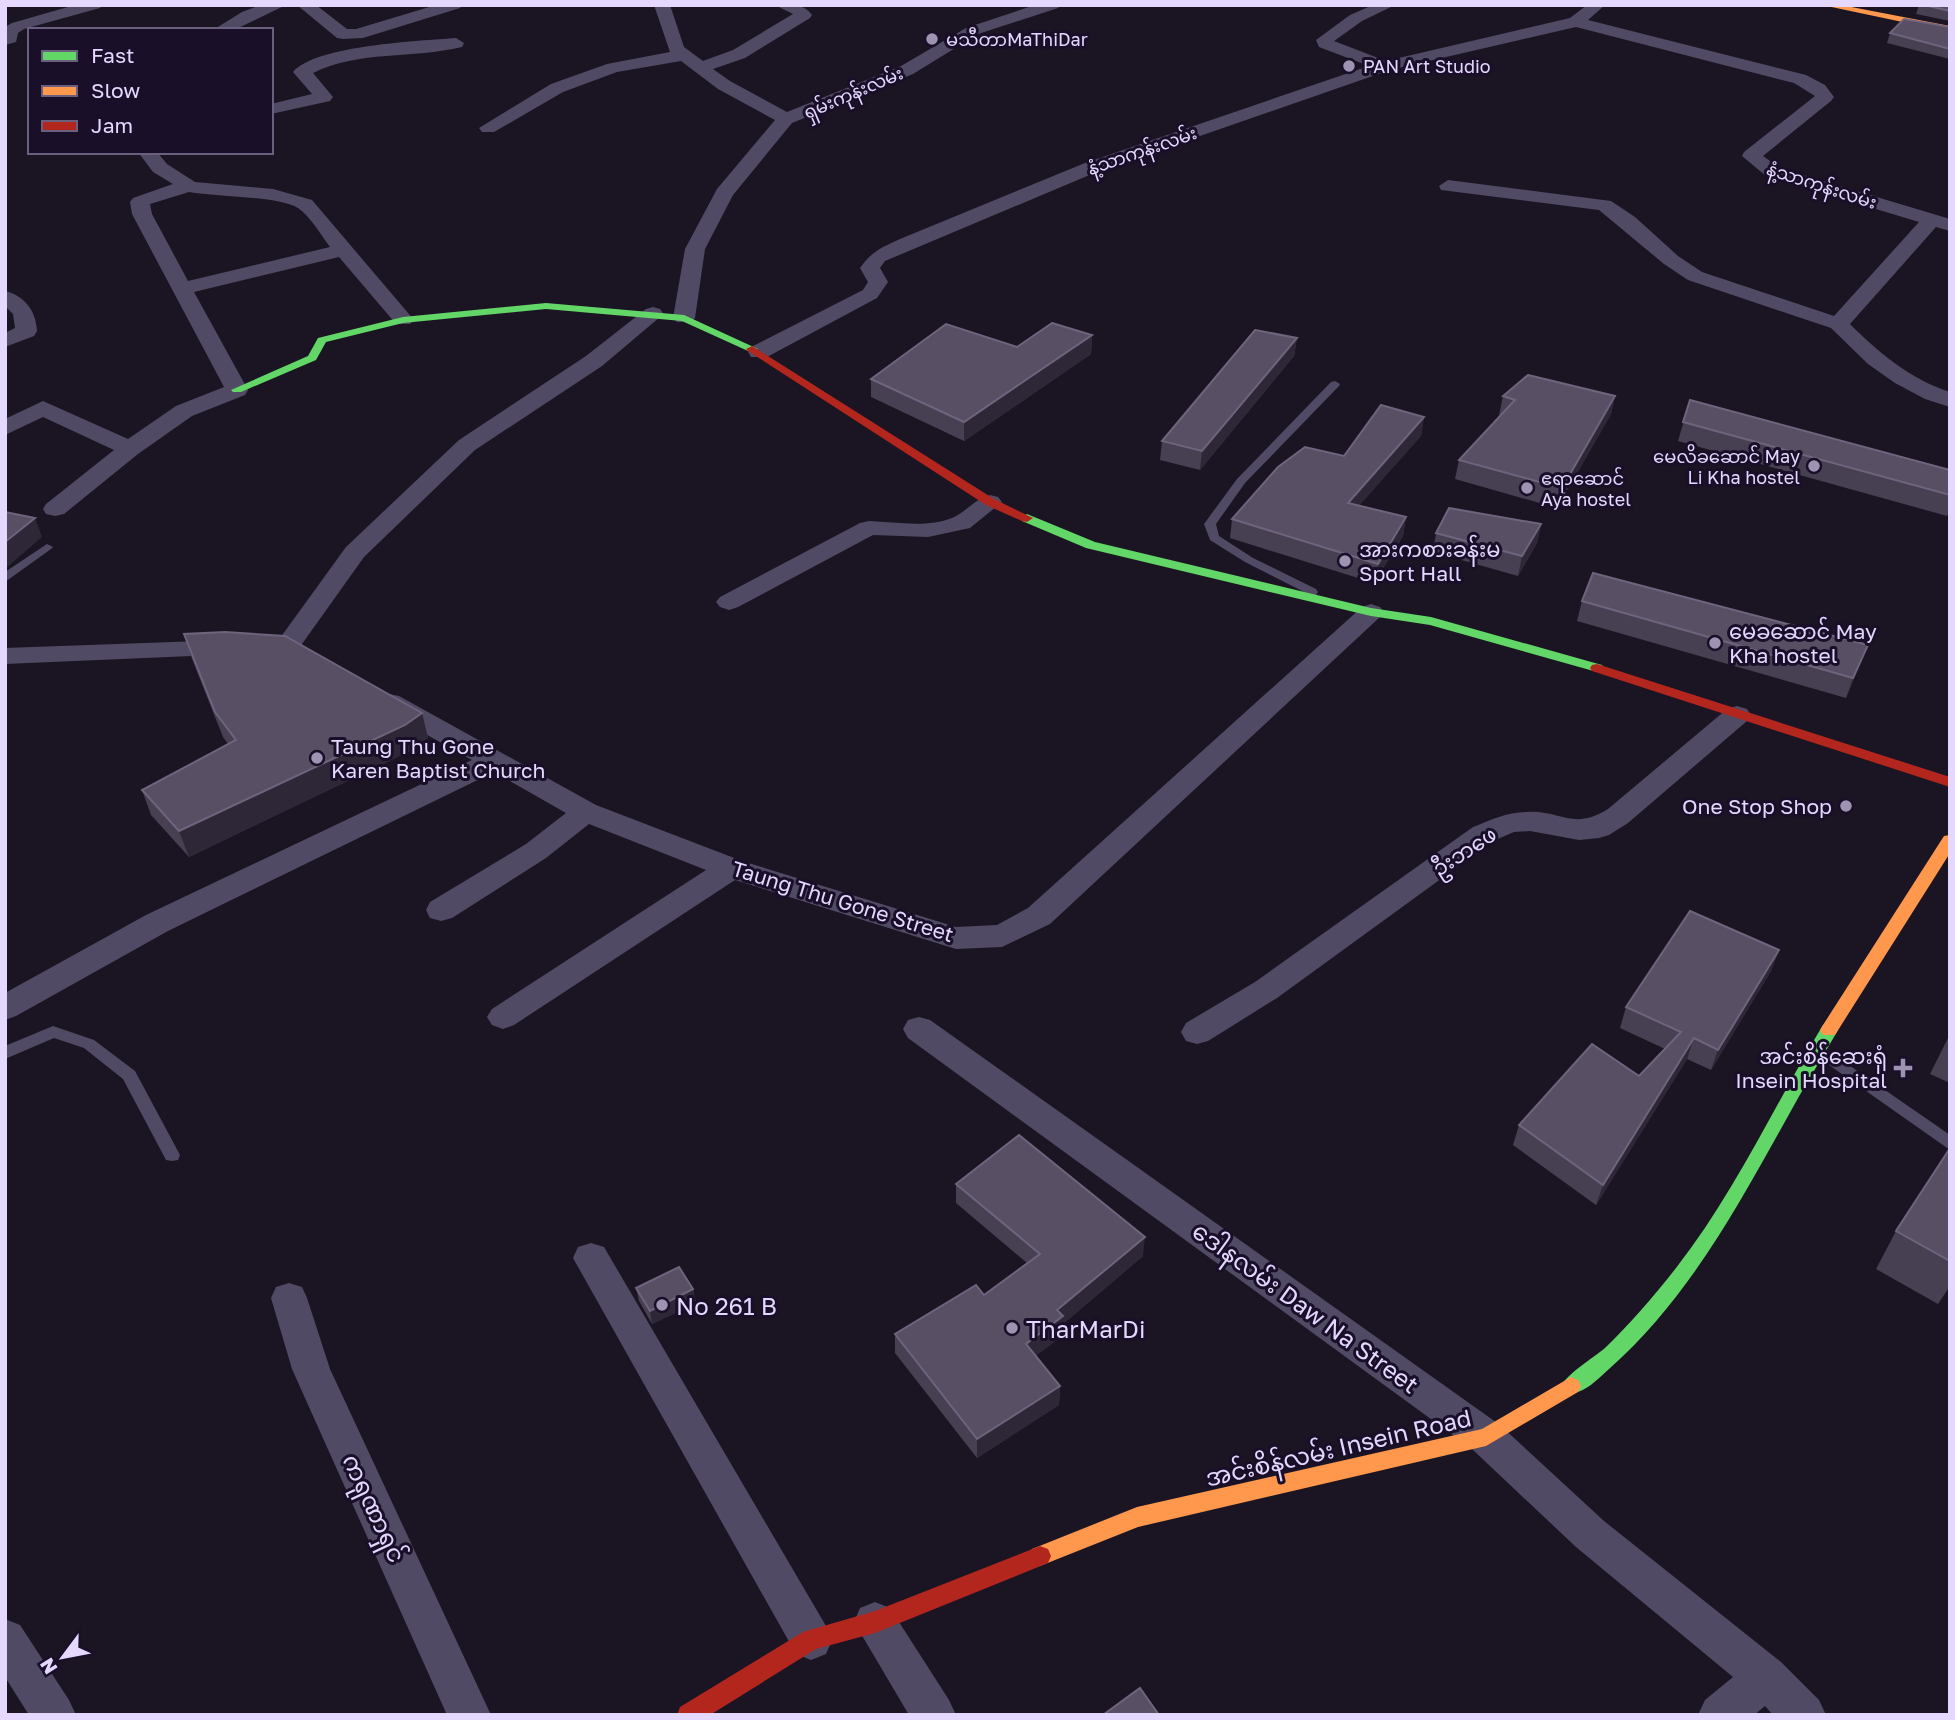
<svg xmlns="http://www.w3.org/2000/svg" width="1955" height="1720" viewBox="0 0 1955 1720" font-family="'Golos Text','Noto Sans Myanmar',sans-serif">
	<rect width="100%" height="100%" fill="#1b1523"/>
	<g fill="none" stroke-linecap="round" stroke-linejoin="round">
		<path fill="#514a64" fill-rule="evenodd" d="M 1335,381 L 1340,384 L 1339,386 L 1245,483 L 1216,524 L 1219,536 L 1253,558 L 1316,589 L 1318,592 L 1316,595 L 1312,596 L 1245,562 L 1210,540 L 1204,524 L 1237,479 L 1331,382 Z
			M 47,544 L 53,547 L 51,549 L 5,582 L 5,572 Z
			M 53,1026 L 94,1040 L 135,1071 L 180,1155 L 178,1160 L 172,1161 L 166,1160 L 123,1079 L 84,1048 L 54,1038 L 5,1059 L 5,1046 Z
			M 1817,1043 L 1950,1135 L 1950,1150 L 1812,1053 L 1809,1049 L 1812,1045 Z"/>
		<path fill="#514a64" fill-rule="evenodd" d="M 75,5 L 102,5 L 100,8 L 24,29 L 18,33 L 16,42 L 5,45 L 5,27 L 12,23 Z
			M 261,5 L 286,5 L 234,30 L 213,30 L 242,12 Z
			M 297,5 L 316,5 L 347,29 L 356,29 L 436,5 L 462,5 L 460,8 L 363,38 L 343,39 L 337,38 Z
			M 654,5 L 670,5 L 684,47 L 703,61 L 733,50 L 793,14 L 775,5 C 789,5 803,2 812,15 L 810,18 L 745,58 L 713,69 L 730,81 L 787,112 L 901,66 L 966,28 L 1035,5 L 1060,5 L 1058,8 L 978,34 L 913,74 L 792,123 L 733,195 L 705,249 L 695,318 L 691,322 L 677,322 L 673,318 L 685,249 L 717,189 L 775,120 L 718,89 L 681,61 L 617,72 L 563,92 L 494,132 L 482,132 L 479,128 L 551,84 L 607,64 L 670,52 Z
			M 1373,5 L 1393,6 L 1362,21 L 1334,41 L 1386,61 L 1570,18 L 1587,5 L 1605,5 L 1588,20 L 1806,75 L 1825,85 L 1834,97 L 1831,101 L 1763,156 L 1780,168 L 1950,219 L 1950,231 L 1936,227 L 1850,324 C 1879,353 1910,379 1950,392 L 1950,407 L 1925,399 L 1895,383 L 1868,364 L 1831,328 L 1688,280 L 1664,264 L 1599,210 L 1441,190 L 1439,186 L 1448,180 L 1611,201 L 1635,217 L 1678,256 L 1702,272 L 1834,316 L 1919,222 L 1766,176 L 1742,156 L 1744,152 L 1815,96 L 1794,83 L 1576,27 L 1390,70 L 1099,171 L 885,261 L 880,268 L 888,282 L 877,298 L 767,357 L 751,357 L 748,352 L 751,347 L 863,290 L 868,282 L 860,268 C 872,251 881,248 900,239 L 1085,163 L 1369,66 L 1319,47 L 1316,40 L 1350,15 Z
			M 456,38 L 464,43 L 462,47 C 412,59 360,50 313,73 L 333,97 L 330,101 L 271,114 L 271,104 L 312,94 L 293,72 C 316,45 420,41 456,38 Z
			M 138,152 L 157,152 L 167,164 L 195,182 L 273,189 L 312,200 L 414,320 L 410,324 L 396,324 L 339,257 L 194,292 L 248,390 L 245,395 L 192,416 L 138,454 L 64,514 L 55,516 L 46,514 L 43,509 L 46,504 L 114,450 L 43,417 L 5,435 L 5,419 L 43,401 L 128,439 L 176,406 L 224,387 L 132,214 L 130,202 L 133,198 L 173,184 L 153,172 ZM 189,192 C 216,197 279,196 298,208 C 310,216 321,235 330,247 L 188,281 L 152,214 L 150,204 Z
			M 5,291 C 25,296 36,311 37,331 L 34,336 L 5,347 L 5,333 L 15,328 L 13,314 L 5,306 Z
			M 653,307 L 660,309 L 663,313 L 660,317 L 602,366 L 475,450 L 364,557 L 297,651 L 288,653 L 279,651 L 275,645 L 346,547 L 459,440 L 586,356 L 646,309 Z
			M 990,495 L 998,497 L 1002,502 L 970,528 L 928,537 L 873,535 L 738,607 L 729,610 L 720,607 L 716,602 L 720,597 L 860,523 L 869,521 C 895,522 927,528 952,518 C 966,512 975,499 990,495 Z
			M 1371,604 L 1380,607 L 1384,612 L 1380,617 L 1050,924 L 1002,947 L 956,949 L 735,880 L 514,1025 L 503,1029 L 492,1025 L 487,1017 L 492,1009 L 706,870 L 589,824 L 546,858 L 452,918 L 441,921 L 430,918 L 426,910 L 430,902 L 526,844 L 566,813 L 494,772 L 168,931 L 16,1016 L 5,1020 L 5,993 L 146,915 L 472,760 L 379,708 L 375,702 L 379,696 L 389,694 L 399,696 L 596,805 L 742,861 L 956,927 L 997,925 L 1028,908 L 1362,607 Z
			M 229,640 L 238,642 L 242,648 L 238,654 L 5,664 L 5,648 Z
			M 1737,706 L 1747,709 L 1751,715 L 1747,721 L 1628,823 L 1609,835 L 1599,838 L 1579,840 L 1530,831 L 1514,832 L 1493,841 L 1277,998 L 1208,1041 L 1197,1044 L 1186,1041 L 1181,1032 L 1186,1023 L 1255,982 L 1473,827 C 1491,820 1507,812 1527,812 C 1561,810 1573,831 1608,809 L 1727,709 Z
			M 919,1017 L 930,1020 L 1500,1425 L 1604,1521 L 1781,1662 L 1819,1700 L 1826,1715 L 1773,1715 L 1765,1706 L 1754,1715 L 1698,1715 L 1705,1700 L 1733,1677 L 1576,1547 L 1472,1449 L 908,1038 L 903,1029 L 908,1020 Z
			M 591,1243 L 604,1247 L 826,1626 L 832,1640 L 826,1654 L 811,1660 L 796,1654 L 573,1258 L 578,1247 Z
			M 289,1283 L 302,1287 L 307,1298 L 330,1369 L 491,1715 L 447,1715 L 292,1369 L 271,1298 L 276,1287 Z
			M 875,1602 L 890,1608 L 949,1700 L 956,1715 L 909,1715 L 854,1622 L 860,1608 Z
			M 5,1619 L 20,1625 L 69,1700 L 76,1715 L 29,1715 L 5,1677 Z"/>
		<path fill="#63d668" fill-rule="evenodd" d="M 546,303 L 684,315 L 758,349 L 748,351 L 682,321 L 546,309 L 403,323 L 326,342 L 316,360 L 241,392 L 233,392 L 231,390 L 308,356 L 318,338 L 403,317 Z
			M 1027,514 L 1095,542 L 1371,608 L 1431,617 L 1602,665 L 1604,668 L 1597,672 L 1430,625 L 1371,616 L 1086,548 L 1022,521 L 1021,518 Z
			M 1829,1024 L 1835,1025 L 1838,1030 C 1821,1060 1803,1088 1787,1118 C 1737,1208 1687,1300 1609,1369 C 1597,1380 1580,1398 1564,1392 L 1561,1386 C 1567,1374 1593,1358 1605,1348 C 1631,1323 1654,1296 1676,1268 C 1734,1194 1774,1106 1823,1025 Z"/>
		<path fill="#ff974d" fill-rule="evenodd" d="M 1822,5 L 1841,5 L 1950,26 L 1950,32 Z
			M 1950,835 L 1950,853 L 1835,1035 L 1823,1035 L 1820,1030 L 1823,1025 L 1944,836 Z
			M 1571,1377 L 1578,1380 L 1581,1386 L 1578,1392 L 1486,1446 L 1138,1527 L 1040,1566 L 1032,1563 L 1029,1556 L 1032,1549 L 1137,1507 L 1482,1429 Z"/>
		<path fill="#b3261e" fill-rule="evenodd" d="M 752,346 L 994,499 L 1033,518 L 1027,522 L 1022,521 L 986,505 L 748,351 L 746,349 Z
			M 1597,664 L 1950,777 L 1950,787 L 1592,671 L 1590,668 L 1592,665 Z
			M 1040,1546 L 1048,1549 L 1051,1556 L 1048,1563 L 875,1633 L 816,1649 L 710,1715 L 677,1715 L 680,1707 L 803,1632 L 875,1611 Z"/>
	</g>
	<path fill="#473f52" d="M 1919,5 L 1950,5 L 1950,21 L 1916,14 Z
		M 1950,27 L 1950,59 L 1887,43 L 1890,33 Z
		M 1092,335 L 1091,354 L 964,441 L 871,397 L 871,379 Z
		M 1297,338 L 1294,356 L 1200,470 L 1160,460 L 1162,441 Z
		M 1503,396 L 1615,396 L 1611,414 L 1557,508 L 1455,479 L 1459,460 L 1501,415 L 1499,415 Z
		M 1690,400 L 1950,470 L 1950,510 L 1947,516 L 1678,441 Z
		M 1424,417 L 1421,436 L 1359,505 L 1406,517 L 1403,536 L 1374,583 L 1230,538 L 1232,519 L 1344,456 Z
		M 1541,524 L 1537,543 L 1518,576 L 1433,552 L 1436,533 Z
		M 1582,601 L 1860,664 L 1846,698 L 1577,621 Z
		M 184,634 L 422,713 L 428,738 L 412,750 L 189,857 L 151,815 L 142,790 L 228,744 L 223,737 L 192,659 Z
		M 1779,950 L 1771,971 L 1711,1070 L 1687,1059 L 1596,1205 L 1513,1145 L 1519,1125 L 1639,1076 L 1665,1049 L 1620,1028 L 1626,1007 Z
		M 1950,1034 L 1950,1083 L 1930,1074 Z
		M 1950,1148 L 1950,1286 L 1938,1304 L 1876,1269 L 1896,1231 Z
		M 956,1184 L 1143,1256 L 1063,1324 L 1062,1336 L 1035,1356 L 1060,1386 L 1059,1405 L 977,1458 L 895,1353 L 895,1334 L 984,1295 L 1027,1263 L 956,1203 Z
		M 636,1288 L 693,1289 L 696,1303 L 652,1324 L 639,1301 Z"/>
	<path fill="#2e2737" d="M 1092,335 L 1091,354 L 964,441 L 964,422 Z
		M 1297,338 L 1294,356 L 1200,470 L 1202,451 Z
		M 1615,396 L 1611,414 L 1557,508 L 1562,488 Z
		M 1424,417 L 1421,436 L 1345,522 L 1348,503 Z
		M 1406,517 L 1403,536 L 1374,583 L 1378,564 Z
		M 35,518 L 42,537 L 5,569 L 5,542 Z
		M 1541,524 L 1537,543 L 1518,576 L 1522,556 Z
		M 1868,645 L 1860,664 L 1846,698 L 1853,678 Z
		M 422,713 L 428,738 L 412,750 L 189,857 L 179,831 Z
		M 1779,950 L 1771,971 L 1711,1070 L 1718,1050 Z
		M 1694,1038 L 1687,1059 L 1596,1205 L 1603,1185 Z
		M 1145,1237 L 1143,1256 L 1063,1324 L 1062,1336 L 1025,1364 L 1026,1344 L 1057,1310 Z
		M 693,1289 L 696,1303 L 652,1324 L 650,1311 Z
		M 1060,1386 L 1059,1405 L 977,1458 L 977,1439 Z"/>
	<path fill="#584f65" stroke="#6e647d" stroke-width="2" d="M 1924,5 L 1950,5 L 1950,11 Z
		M 1904,19 L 1950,27 L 1950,49 L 1890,33 Z
		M 1052,323 L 1092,335 L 964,422 L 871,379 L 946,324 L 1017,347 Z
		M 1255,330 L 1297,338 L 1202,451 L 1162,441 Z
		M 1528,375 L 1615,396 L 1562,488 L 1459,460 L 1515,400 L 1503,396 Z
		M 1690,400 L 1950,470 L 1950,495 L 1683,422 Z
		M 1381,405 L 1424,417 L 1348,503 L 1406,517 L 1378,564 L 1232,519 L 1278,467 L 1305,447 L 1344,456 Z
		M 1449,508 L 1541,524 L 1522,556 L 1436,533 Z
		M 5,512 L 35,518 L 5,542 Z
		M 1593,573 L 1868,645 L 1853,678 L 1582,601 Z
		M 225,632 L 285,636 L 422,713 L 405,725 L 179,831 L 142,790 L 236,740 L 215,712 L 184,634 Z
		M 1690,911 L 1779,950 L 1718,1050 L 1694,1038 L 1603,1185 L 1519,1125 L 1592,1044 L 1639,1076 L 1681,1032 L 1626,1007 Z
		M 1019,1135 L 1145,1237 L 1057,1310 L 1063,1316 L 1026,1344 L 1060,1386 L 977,1439 L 895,1334 L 976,1285 L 984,1295 L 1040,1254 L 956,1184 Z
		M 1950,1148 L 1950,1261 L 1896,1231 Z
		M 679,1267 L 693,1289 L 650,1311 L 636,1288 Z
		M 1140,1688 L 1159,1715 L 1103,1715 Z"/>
	<g fill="#9e94b2" stroke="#1a0f29" stroke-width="2.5">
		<circle cx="932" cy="39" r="7"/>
		<circle cx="1349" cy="66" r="7"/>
		<circle cx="1814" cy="466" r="7"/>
		<circle cx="1527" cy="488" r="7"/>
		<circle cx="1345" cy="561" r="7"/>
		<circle cx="1715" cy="643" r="7"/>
		<circle cx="317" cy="758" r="7"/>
		<circle cx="1846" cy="806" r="7"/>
		<path d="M1899.5 1057.5h7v7h7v7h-7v7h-7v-7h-7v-7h7z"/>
		<circle cx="662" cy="1305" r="7"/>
		<circle cx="1012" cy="1328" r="7"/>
	</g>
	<g text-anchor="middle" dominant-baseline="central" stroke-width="6" stroke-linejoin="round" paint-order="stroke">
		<g font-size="18" fill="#e5d8ff" stroke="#1a0f29" text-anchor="start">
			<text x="946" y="39">မသီတာMaThiDar</text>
			<text x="1363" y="66">PAN Art Studio</text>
			<text x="1800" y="456" text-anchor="end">မေလိခဆောင် May<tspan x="1800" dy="21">Li Kha hostel</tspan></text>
			<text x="1541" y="478">ဧရာဆောင်<tspan x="1541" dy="21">Aya hostel</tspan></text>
		</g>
		<g font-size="18" fill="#e5d8ff" stroke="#1a0f29">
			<text transform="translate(853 92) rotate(-23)">ရှမ်းကုန်းလမ်း</text>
			<text transform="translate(1142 150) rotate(-19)">နံ့သာကုန်းလမ်း</text>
			<text transform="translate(1822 185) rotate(18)">နံ့သာကုန်းလမ်း</text>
		</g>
		<g font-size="21" fill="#e5d8ff" stroke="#1a0f29" text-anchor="start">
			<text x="1359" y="549">အားကစားခန်းမ<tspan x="1359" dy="24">Sport Hall</tspan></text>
			<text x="1729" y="631">မေခဆောင် May<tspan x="1729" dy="24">Kha hostel</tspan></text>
			<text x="331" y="746">Taung Thu Gone<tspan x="331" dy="24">Karen Baptist Church</tspan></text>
			<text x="1832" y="806" text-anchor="end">One Stop Shop</text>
			<text x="1887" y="1056" text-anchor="end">အင်းစိန်ဆေးရုံ<tspan x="1887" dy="24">Insein Hospital</tspan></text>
		</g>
		<g font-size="21" fill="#e5d8ff" stroke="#1a0f29">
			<text transform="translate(1464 851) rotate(-33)">ဦးဘဖေ</text>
			<text transform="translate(843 901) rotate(17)">Taung Thu Gone Street</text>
		</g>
		<g font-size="24" fill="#e5d8ff" stroke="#1a0f29" text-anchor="start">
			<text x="676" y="1305">No 261 B</text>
			<text x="1026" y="1328">TharMarDi</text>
		</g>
		<g font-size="24" fill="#e5d8ff" stroke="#1a0f29">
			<text transform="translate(1306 1307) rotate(36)">ဒေါနလမ်း Daw Na Street</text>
			<text transform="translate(1338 1447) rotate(-13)">အင်းစိန်လမ်း Insein Road</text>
			<text transform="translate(375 1508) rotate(65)">ကရုဏာရှင်</text>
		</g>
	</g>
	<rect width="1955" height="1720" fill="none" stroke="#e5d8ff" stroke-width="14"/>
	<rect x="28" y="28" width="245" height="126" fill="#1a0f29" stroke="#6b5f7f" stroke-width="2"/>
	<rect x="42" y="51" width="35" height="10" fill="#63d668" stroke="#6b5f7f" stroke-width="2"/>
	<text x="91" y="63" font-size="21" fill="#e5d8ff">Fast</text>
	<rect x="42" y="86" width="35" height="10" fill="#ff974d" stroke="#6b5f7f" stroke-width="2"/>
	<text x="91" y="98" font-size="21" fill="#e5d8ff">Slow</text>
	<rect x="42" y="121" width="35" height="10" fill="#b3261e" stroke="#6b5f7f" stroke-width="2"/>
	<text x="91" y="133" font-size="21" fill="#e5d8ff">Jam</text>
	<g transform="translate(63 1657) rotate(238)" stroke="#1a0f29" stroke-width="5" paint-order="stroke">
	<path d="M0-5L12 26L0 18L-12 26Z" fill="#e5d8ff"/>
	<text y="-10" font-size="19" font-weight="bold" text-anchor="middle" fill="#e5d8ff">N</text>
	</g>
</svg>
